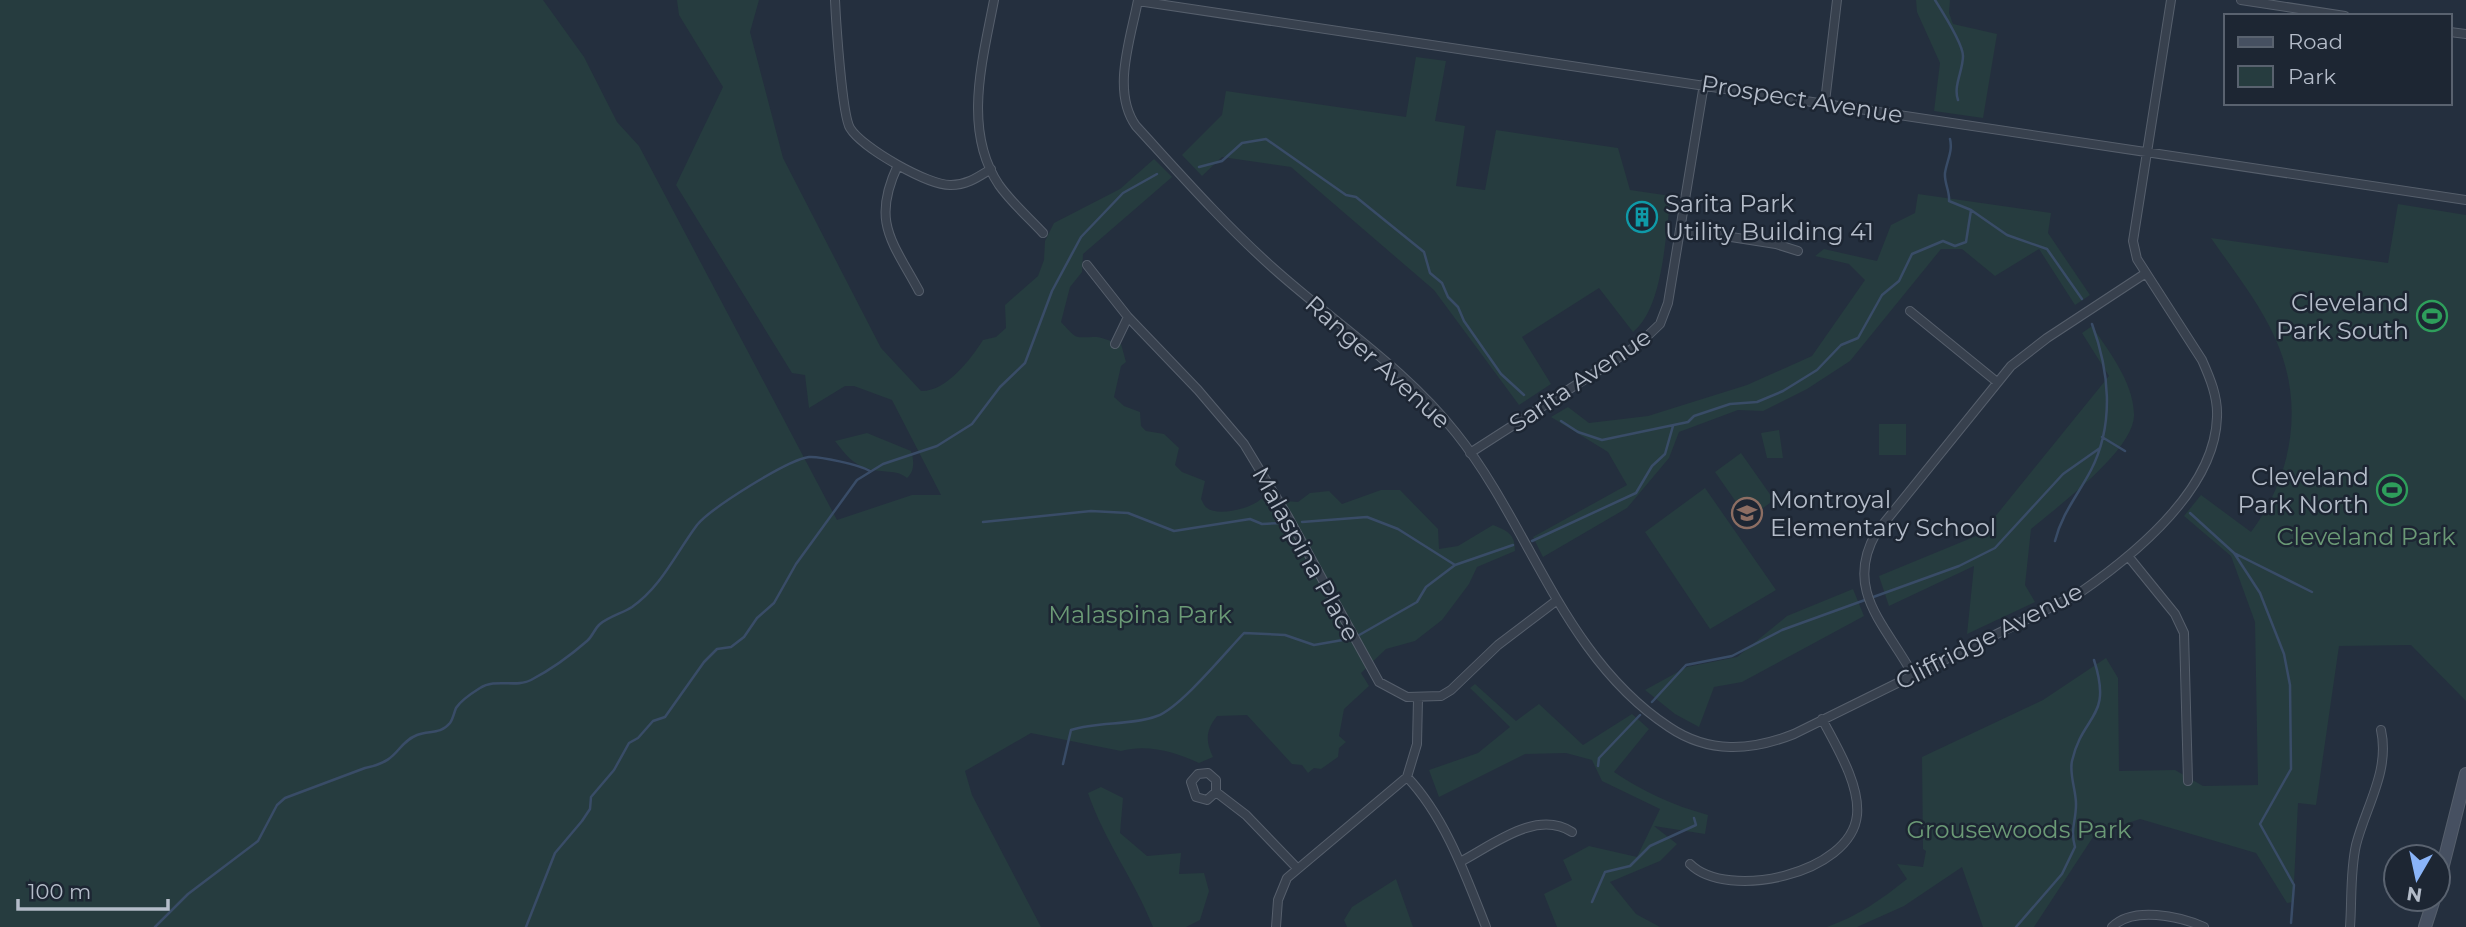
<svg xmlns="http://www.w3.org/2000/svg" width="2466" height="927" viewBox="0 0 2466 927" font-family="Montserrat,sans-serif">
	<rect width="100%" height="100%" fill="#242f3e"/>
	<path fill="#263c3f" d="M 0,0 L 543,0 L 584,57 L 617,122 L 639,146 L 837,520 L 912,495 L 941,495 L 892,400 L 854,386 L 845,386 L 809,408 L 805,375 L 792,373 L 676,185 L 723,87 L 679,15 L 677,0 L 759,0 L 750,32 L 783,158 L 881,348 L 921,391 C 946,392 971,359 983,340 L 996,337 L 1006,328 L 1005,305 L 1038,276 L 1044,260 L 1045,241 L 1054,223 L 1120,189 L 1154,159 L 1172,177 L 1083,254 L 1082,272 L 1070,287 L 1061,322 C 1079,341 1073,337 1097,337 C 1104,338 1113,342 1121,344 L 1126,362 L 1121,366 L 1114,397 L 1124,406 L 1140,412 L 1141,426 L 1146,431 L 1164,434 L 1179,448 L 1175,465 L 1182,472 L 1205,481 L 1201,499 C 1203,502 1204,506 1207,508 C 1218,517 1252,508 1261,499 L 1298,502 L 1310,493 L 1329,491 L 1342,504 L 1381,490 L 1400,490 L 1438,529 L 1439,549 L 1458,546 L 1493,525 C 1508,531 1515,534 1515,551 L 1477,567 L 1469,584 L 1442,620 L 1415,641 L 1386,649 L 1361,673 L 1369,686 L 1344,709 L 1339,736 L 1346,742 L 1339,748 L 1338,757 L 1321,769 L 1314,768 L 1308,773 L 1302,765 L 1292,764 L 1247,715 L 1217,716 C 1206,730 1205,741 1213,757 L 1199,763 C 1175,752 1148,744 1121,751 L 1031,733 L 965,771 L 972,795 L 1041,927 L 0,927 Z
		M 1916,0 L 1950,0 L 1949,13 L 1953,24 L 1997,34 L 1983,118 L 1934,111 L 1940,63 L 1917,12 Z
		M 1416,57 L 1446,61 L 1435,121 L 1465,126 L 1456,186 L 1485,190 L 1496,130 L 1618,148 L 1630,190 L 1671,196 C 1665,234 1664,307 1633,332 L 1599,288 L 1522,337 L 1551,384 L 1519,405 L 1434,290 L 1291,167 L 1222,157 L 1202,176 L 1182,155 L 1222,115 L 1226,91 L 1406,117 Z
		M 1918,194 L 2051,213 L 2048,233 L 2090,295 L 2075,305 L 2039,249 L 1995,276 L 1962,249 L 1941,249 L 1850,361 L 1807,389 L 1763,411 L 1738,410 L 1679,432 L 1669,458 L 1627,508 L 1543,557 L 1533,537 L 1627,485 L 1608,452 L 1551,417 L 1568,407 L 1589,423 L 1648,416 L 1747,385 L 1812,356 L 1865,280 L 1849,264 L 1815,256 L 1824,249 L 1877,261 L 1891,225 L 1915,213 Z
		M 2398,204 L 2466,215 L 2466,701 L 2411,645 L 2339,646 L 2316,805 L 2298,803 L 2293,902 L 2287,903 L 2256,853 L 2140,819 L 2095,834 L 2034,927 L 1983,927 L 1962,867 L 1904,906 L 1857,927 L 1827,927 C 1858,916 1882,899 1907,879 L 1897,864 L 1923,867 L 1926,851 L 1923,849 L 1922,757 L 2043,700 L 2106,658 L 2118,678 L 2119,771 L 2175,770 L 2203,786 L 2258,785 L 2255,622 L 2231,556 L 2184,516 L 2201,495 L 2251,532 C 2293,475 2305,403 2275,338 C 2259,302 2233,270 2211,238 L 2388,263 Z
		M 2092,326 C 2109,352 2133,381 2134,414 C 2136,449 2057,507 2031,529 L 2025,585 L 2035,602 L 1967,634 L 1974,566 L 1889,606 L 1879,576 L 1981,534 L 2109,376 L 2082,333 Z
		M 1879,424 L 1906,424 L 1906,455 L 1879,455 Z
		M 1779,430 L 1783,458 L 1767,458 L 1761,433 Z
		M 867,433 L 911,451 C 914,460 915,471 907,478 C 897,469 881,473 869,469 C 853,465 845,454 835,441 Z
		M 1741,453 L 1774,500 L 1748,519 L 1715,472 Z
		M 1705,488 L 1776,590 L 1710,629 L 1645,532 Z
		M 1853,589 L 1864,616 L 1742,682 L 1714,687 L 1699,727 L 1675,714 L 1645,690 L 1687,667 L 1737,657 L 1787,616 Z
		M 1475,684 L 1516,721 L 1539,704 L 1583,745 L 1632,714 L 1649,729 L 1614,772 C 1644,792 1672,805 1708,815 L 1705,834 L 1654,826 L 1677,844 L 1660,861 L 1610,882 L 1636,914 L 1660,927 L 1557,927 L 1544,894 L 1572,880 L 1563,860 L 1589,846 L 1637,857 L 1660,809 L 1602,781 L 1592,760 L 1566,753 L 1525,754 L 1439,797 L 1429,770 L 1478,753 L 1510,727 L 1470,688 Z
		M 1101,787 L 1123,798 L 1120,833 L 1147,856 L 1181,853 L 1179,874 L 1204,873 L 1209,891 L 1200,920 L 1186,927 L 1153,927 C 1135,881 1104,840 1088,793 Z
		M 1396,879 L 1413,927 L 1347,927 L 1344,920 L 1352,907 Z"/>
	<g fill="none" stroke-linecap="round" stroke-linejoin="round">
		<path stroke="#394c67" stroke-width="2.5" d="M 1935,0 C 1942,11 1963,45 1963,56 C 1963,71 1953,86 1958,100
			M 1199,167 L 1222,161 L 1242,143 L 1266,139 L 1346,195 L 1356,197 L 1424,252 L 1430,273 L 1442,283 L 1448,297 L 1458,307 L 1464,321 L 1501,374 L 1524,395
			M 1971,210 L 2007,235 L 2047,249 L 2082,299
			M 1561,421 L 1578,432 L 1602,440 L 1688,422 L 1694,416 L 1730,404 L 1757,402 L 1783,391 L 1817,370 L 1841,345 L 1858,338 L 1882,295 L 1899,281 L 1912,254 L 1943,241 L 1955,246 L 1966,242 L 1971,210 L 1949,201 C 1950,191 1944,183 1945,173 C 1947,160 1953,151 1950,139
			M 2102,437 L 2125,451
			M 2190,513 L 2234,553 L 2260,593 L 2284,654 L 2290,685 L 2291,769 L 2260,824 L 2294,885 L 2291,923
			M 983,522 L 1091,511 L 1128,513 L 1174,531 L 1250,519 L 1262,524 L 1282,523
			M 1302,522 L 1367,517 L 1398,529 L 1455,565
			M 1532,541 L 1636,493 L 1652,466 L 1665,454 L 1673,426
			M 2055,541 C 2062,513 2078,495 2091,470 C 2115,423 2109,370 2092,324
			M 2234,553 L 2312,592
			M 1652,702 L 1686,665 L 1732,656 L 1782,630 L 1959,566 L 1995,548 L 2063,474 L 2100,448
			M 1063,764 L 1071,730 C 1099,721 1130,726 1157,716 C 1180,708 1225,653 1244,633 L 1285,635 L 1314,645 L 1354,638 L 1417,602 L 1426,587 L 1455,565 L 1513,545
			M 1598,766 L 1599,758 L 1640,715
			M 1592,902 L 1605,872 L 1630,866 L 1650,846 L 1696,825 L 1694,818
			M 155,927 L 188,894 L 258,841 L 277,805 L 285,798 L 365,768 C 401,761 395,744 417,735 C 429,730 440,735 450,723 C 453,719 454,713 456,708 C 461,700 472,693 480,688 C 495,678 516,688 531,680 C 550,670 571,655 587,641 C 593,636 594,629 600,624 C 610,616 623,613 632,607 C 662,586 676,553 697,525 C 711,508 787,460 809,457 C 819,456 860,465 870,471
			M 526,927 L 555,853 L 582,821 L 590,809 L 591,797 L 614,770 L 629,743 L 638,738 L 653,721 L 665,717 L 704,662 L 717,649 L 731,647 L 744,637 L 757,618 L 774,603 L 796,564 L 857,480 L 883,464 L 937,446 L 972,424 L 1000,387 L 1025,363 L 1052,291 L 1081,237 L 1123,193 L 1157,174
			M 2016,927 L 2062,874 L 2075,847 C 2070,829 2076,822 2076,804 C 2076,790 2069,774 2072,761 C 2083,713 2113,719 2094,660"/>
		<g stroke="#565f6c" stroke-width="10">
			<path id="street" d="M 835,0 C 836,21 842,115 850,128 C 862,148 929,186 951,185 C 967,185 978,177 991,169
				M 994,0 C 983,59 962,130 999,185 C 1011,202 1028,217 1043,233
				M 1138,0 C 1131,38 1111,91 1136,126 C 1180,174 1223,223 1272,267 C 1333,322 1405,368 1456,433 C 1531,527 1563,657 1669,727 C 1709,754 1751,751 1794,734 L 2078,594 C 2133,556 2215,490 2217,417 C 2218,397 2210,378 2202,360 L 2137,259 L 2133,241 L 2171,0
				M 2241,0 L 2345,16
				M 1138,1 L 2466,200
				M 2450,32 L 2466,34
				M 1825,102 L 1837,0
				M 898,165 C 871,222 892,241 919,291
				M 1680,229 L 1776,244 L 1798,251
				M 1087,265 L 1128,317 L 1198,390 L 1244,444 L 1287,515 L 1379,682 L 1407,697 L 1441,696 L 1451,690 L 1498,645 L 1556,601
				M 1910,311 L 1997,382
				M 1115,344 L 1128,317
				M 1470,453 L 1638,345 L 1660,324 L 1668,303 L 1704,84
				M 2128,556 L 2175,614 L 2184,633 L 2188,781
				M 1913,675 C 1887,626 1843,591 1876,533 L 2011,366 L 2047,338 L 2146,273
				M 1407,777 C 1445,817 1466,876 1486,927
				M 1216,792 L 1216,780 L 1208,773 L 1198,774 L 1191,782 L 1196,797 L 1207,800 L 1216,792 L 1246,815 L 1296,867
				M 1460,862 C 1493,845 1536,809 1572,832
				M 1690,864 C 1727,901 1851,874 1857,815 C 1860,784 1836,746 1822,719
				M 1276,927 L 1278,900 L 1287,878 L 1407,777 L 1417,744 L 1418,699
				M 2112,927 C 2133,906 2179,916 2204,927
				M 2350,927 C 2352,900 2350,872 2356,845 C 2366,806 2390,771 2381,730"/>
		</g>
		<g stroke="#565f6c" stroke-width="14">
			<path id="secondary" d="M 2438,885 L 2466,774
				M 2425,927 L 2434,899"/>
		</g>
		<use href="#street" stroke="#38414e" stroke-width="8"/>
		<use href="#secondary" stroke="#465061" stroke-width="12"/>
	</g>
	<defs>
		<g id="building-ring" transform="scale(1.575)"><circle r="9.5" fill="#1d2633" stroke="#0f9aa8" stroke-width="1.5"/><path d="M-4-6H4V6H1V3H-1V6H-4ZM-2.5-4.3h1.7v1.8h-1.7ZM.8-4.3h1.7v1.8H.8ZM-2.5-1h1.7V.8h-1.7ZM.8-1h1.7V.8H.8Z" fill="#0f9aa8"/></g>
		<g id="stadium-ring" transform="scale(1.575)"><circle r="9.5" fill="#1d2633" stroke="#2e9e5b" stroke-width="1.5"/><path d="M0-5a6.5 5 0 1 0 0 10a6.5 5 0 1 0 0-10ZM-3.5-1.8h7v3.6h-7Z" fill="#2e9e5b"/></g>
		<g id="school-ring" transform="scale(1.575)"><circle r="9.5" fill="#1d2633" stroke="#8d6e63" stroke-width="1.5"/><path d="M0-5L7-2L0 1L-7-2ZM-4 1L0 2.5L4 1V4Q0 6-4 4Z" fill="#8d6e63"/></g>
	</defs>
	<g fill-rule="evenodd">
		<use href="#building-ring" x="1642" y="217"/>
		<use href="#stadium-ring" x="2432" y="316"/>
		<use href="#stadium-ring" x="2392" y="490"/>
		<use href="#school-ring" x="1747" y="513"/>
	</g>
	<g text-anchor="middle" dominant-baseline="central" stroke-width="5" stroke-linejoin="round" paint-order="stroke">
		<g font-size="24" fill="#b4bcc9" stroke="#1d2633">
			<text transform="translate(1802 99) rotate(9)">Prospect Avenue</text>
			<text transform="translate(1378 362) rotate(42)">Ranger Avenue</text>
			<text transform="translate(1580 380) rotate(-34)">Sarita Avenue</text>
			<text transform="translate(1306 554) rotate(61)">Malaspina Place</text>
			<text transform="translate(1989 636) rotate(-27)">Cliffridge Avenue</text>
		</g>
		<g font-size="24" fill="#b4bcc9" stroke="#1d2633" text-anchor="start">
			<text x="1665" y="203">Sarita Park<tspan x="1665" dy="28">Utility Building 41</tspan></text>
			<text x="2409" y="302" text-anchor="end">Cleveland<tspan x="2409" dy="28">Park South</tspan></text>
			<text x="2369" y="476" text-anchor="end">Cleveland<tspan x="2369" dy="28">Park North</tspan></text>
			<text x="1770" y="499">Montroyal<tspan x="1770" dy="28">Elementary School</tspan></text>
		</g>
		<g font-size="24" fill="#6b9a76" stroke="#1d2633">
			<text x="2366" y="536">Cleveland Park</text>
			<text x="1140" y="614">Malaspina Park</text>
			<text x="2019" y="829">Grousewoods Park</text>
		</g>
	</g>
	<rect x="2224" y="14" width="228" height="91" fill="#1d2633" stroke="#59626f" stroke-width="2"/>
	<rect x="2238" y="37" width="35" height="10" fill="#465061" stroke="#59626f" stroke-width="2"/>
	<text x="2288" y="49" font-size="21" fill="#b4bcc9">Road</text>
	<rect x="2238" y="66" width="35" height="21" fill="#263c3f" stroke="#59626f" stroke-width="2"/>
	<text x="2288" y="84" font-size="21" fill="#b4bcc9">Park</text>
	<g transform="translate(2417 878) rotate(189)"><circle r="33" fill="#1d2633" stroke="#59626f" stroke-width="2"/>
	<path d="M0-5L12 26L0 18L-12 26Z" fill="#8ab4f8"/>
	<text y="-10" font-size="19" font-weight="bold" text-anchor="middle" fill="#b4bcc9">N</text>
	</g>
	<path d="M18 899v10h150v-10" fill="none" stroke="#b4bcc9" stroke-width="3.5"/>
	<text x="28" y="899" font-size="21" fill="#b4bcc9" stroke="#1d2633" stroke-width="5" paint-order="stroke">100 m</text>
</svg>
